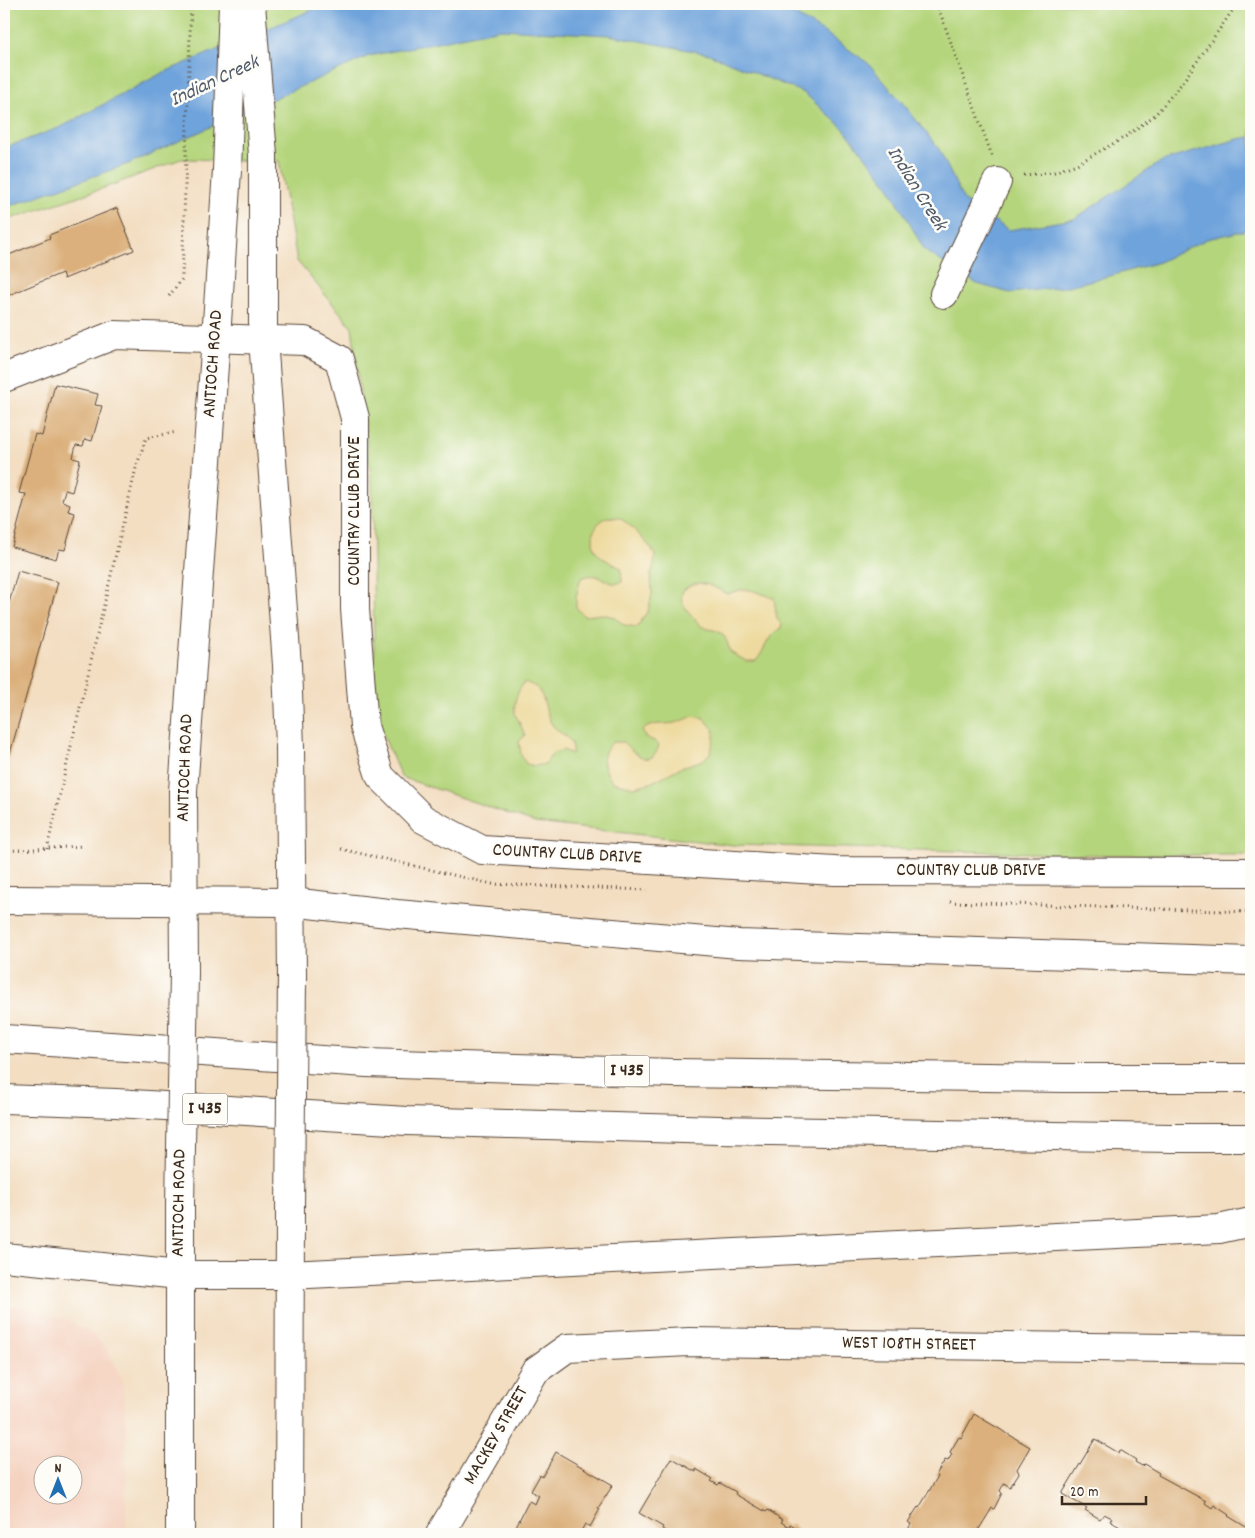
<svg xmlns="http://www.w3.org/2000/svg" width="1255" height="1538" viewBox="0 0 1255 1538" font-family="Dekko,sans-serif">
	<rect width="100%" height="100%" fill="#fdfcf7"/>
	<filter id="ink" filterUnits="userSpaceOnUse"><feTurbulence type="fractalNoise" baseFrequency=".02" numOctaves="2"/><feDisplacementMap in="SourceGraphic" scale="10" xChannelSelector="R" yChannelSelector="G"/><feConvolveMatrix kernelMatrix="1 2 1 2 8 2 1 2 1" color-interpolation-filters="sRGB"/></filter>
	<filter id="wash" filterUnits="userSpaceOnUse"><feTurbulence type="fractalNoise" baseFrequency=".0096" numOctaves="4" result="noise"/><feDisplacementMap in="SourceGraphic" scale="20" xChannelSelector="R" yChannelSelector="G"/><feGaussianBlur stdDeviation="1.12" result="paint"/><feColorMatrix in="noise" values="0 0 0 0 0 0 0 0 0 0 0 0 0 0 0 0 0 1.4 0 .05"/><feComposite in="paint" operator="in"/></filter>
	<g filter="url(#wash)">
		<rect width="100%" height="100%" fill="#f3dec2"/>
		<path fill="#f5d3c1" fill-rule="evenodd" d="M 4,1305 L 20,1307 L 67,1320 L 91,1333 L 108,1350 L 123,1384 L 126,1433 L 126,1534 L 4,1534 ZM 42,1466 L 72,1466 L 72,1496 L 42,1496 Z"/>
		<path fill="#b5d57d" stroke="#78804e" d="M 4,4 L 1251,4 L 1251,855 L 1109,855 L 733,845 L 535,823 L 401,777 L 375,716 L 372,485 L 352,327 L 297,261 L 279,161 L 181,159 L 107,187 L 4,221 Z"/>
		<path fill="#eeda9e" stroke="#94825e" d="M 607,517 L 620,518 L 633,528 L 652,549 L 655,556 L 654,565 L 651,574 L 652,594 L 648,611 L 637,627 L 624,625 L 614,617 L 603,614 L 584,616 L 576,607 L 576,597 L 581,578 C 603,569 604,588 622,582 L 621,568 C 607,560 593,557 593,539 C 593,527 598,523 607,517 Z
			M 698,583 L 710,585 L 727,594 L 740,590 L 751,590 L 774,598 L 777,619 L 782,625 L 781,628 C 767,635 766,649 756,661 L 746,661 L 730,652 C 728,644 726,636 719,632 C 714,629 708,630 703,627 C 700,626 697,622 695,619 C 681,605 672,589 698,583 Z
			M 525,682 C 528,684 533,685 536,687 C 547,697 544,716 554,727 C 564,738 573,735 572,754 L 563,750 L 553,753 L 545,764 L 536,766 L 526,764 L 521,755 L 519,741 L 525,736 C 523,728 517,720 515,713 C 513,702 518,690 525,682 Z
			M 693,716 L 704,718 L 714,730 L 714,739 L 710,753 L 703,760 L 682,767 L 650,783 L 634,787 L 613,782 C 603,769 598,755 613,742 L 623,742 C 634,753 652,771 659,745 L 654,741 L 645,737 L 642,731 C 651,722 662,725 674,723 C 680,722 687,719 693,716 Z"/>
		<path fill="#6ea3db" stroke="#54667c" d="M 326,4 L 771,4 L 782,7 L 827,34 L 868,63 L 906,107 L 939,149 L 964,201 L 1009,230 L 1074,219 L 1162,161 L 1238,139 L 1251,137 L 1251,229 L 1207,239 L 1159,262 L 1110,276 L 1064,287 L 1010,293 L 977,284 L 925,251 L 888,185 L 844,129 L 804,93 L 709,54 L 609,35 L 500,29 L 369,56 L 128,164 L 4,208 L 4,148 L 61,127 L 162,73 Z"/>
		<g id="blocks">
			<path fill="#dbb07b" d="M 117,208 L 134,250 L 64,279 L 62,273 L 4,297 L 4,257 L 50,238 L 49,235 Z
				M 55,384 L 98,394 L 95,405 L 102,406 L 92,441 L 85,439 L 83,446 L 76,445 L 73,458 L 80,460 L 72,492 L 65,490 L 62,501 L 70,504 L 68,511 L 75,513 L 65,550 L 59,549 L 56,559 L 12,547 L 26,494 L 19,493 L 35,434 L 42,436 Z
				M 18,571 L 58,582 L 4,775 L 4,621 Z
				M 974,1414 L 1030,1447 L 1017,1469 L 1019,1473 L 1010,1487 L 1004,1483 L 1000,1491 L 1002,1493 L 994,1509 L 992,1508 L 976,1534 L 902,1534 L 904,1530 L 907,1532 L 911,1524 L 908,1522 L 918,1507 L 919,1508 L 938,1476 L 936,1475 L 945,1460 L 948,1461 L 952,1454 L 950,1452 L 959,1437 L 961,1438 Z
				M 1095,1439 L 1119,1453 L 1120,1450 L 1136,1460 L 1135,1462 L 1142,1466 L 1144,1464 L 1159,1473 L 1158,1475 L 1206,1501 L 1205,1503 L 1212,1508 L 1214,1505 L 1229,1515 L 1228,1516 L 1251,1530 L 1249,1534 L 1137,1534 L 1126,1528 L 1125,1530 L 1110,1521 L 1112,1518 L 1104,1514 L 1100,1519 L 1085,1510 L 1087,1508 L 1062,1494 Z
				M 556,1452 L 613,1485 L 598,1508 L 600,1509 L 590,1527 L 585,1524 L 581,1531 L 587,1534 L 512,1534 L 529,1501 L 535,1504 L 538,1497 L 539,1496 L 531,1491 L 540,1475 L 542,1477 Z
				M 671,1458 L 696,1472 L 696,1469 L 713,1479 L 711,1481 L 718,1485 L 720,1483 L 736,1492 L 735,1494 L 766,1512 L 768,1510 L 783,1520 L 781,1522 L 789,1527 L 790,1524 L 807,1534 L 683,1534 L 680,1533 L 679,1534 L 670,1534 L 662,1529 L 663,1527 L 639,1513 Z"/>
		</g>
	</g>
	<g filter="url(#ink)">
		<use href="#blocks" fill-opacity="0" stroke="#574537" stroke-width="1"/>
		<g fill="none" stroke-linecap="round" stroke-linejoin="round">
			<g stroke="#574537" stroke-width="30">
				<path id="minor" d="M 944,294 L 997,182
					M 4,378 L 114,335 L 305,341 L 339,359 L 355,418 L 355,609 L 364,726 L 380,776 L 423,819 L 482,850 L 835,871 L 1251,872
					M 440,1534 L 535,1371 L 567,1348 L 689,1342 L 1251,1349"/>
			</g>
			<g stroke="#574537" stroke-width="30">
				<path id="major" d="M 251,4 L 263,155 L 263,339 L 287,665 L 290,748 L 292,977
					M 184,973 L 183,791 L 216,338 L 227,170 L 233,4
					M 180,1205 L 180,1534
					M 289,1534 L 290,1212"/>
			</g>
			<g stroke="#574537" stroke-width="30">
				<path id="highway" d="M 4,900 L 291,902 L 397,914 L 739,944 L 1251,961
					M 4,1039 L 367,1063 L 673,1073 L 1065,1078 L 1251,1078
					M 4,1099 L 116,1103 L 407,1121 L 719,1130 L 1171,1138 L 1251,1138
					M 4,1257 L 179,1275 L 289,1275 L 1219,1229 L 1251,1222"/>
			</g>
			<path stroke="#574537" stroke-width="3" stroke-dasharray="1 4" stroke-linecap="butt" d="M 937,4 L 992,156
				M 1024,175 L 1054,172 L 1077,164 L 1125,137 L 1155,115 L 1182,83 L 1237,4
				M 169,296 L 182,279 L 191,4
				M 47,849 L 136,468 L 146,438 L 177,432
				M 341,849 L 492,884 L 647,890
				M 4,851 L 82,846
				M 950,902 L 1251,912"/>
			<use href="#minor" stroke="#fff" stroke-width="28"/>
			<use href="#major" stroke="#fff" stroke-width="28"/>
			<use href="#highway" stroke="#fff" stroke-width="28"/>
			<g stroke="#574537" stroke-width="30" stroke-linecap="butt">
				<path id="major-bridge" d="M 180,1205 L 184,973
					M 290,1212 L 292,977"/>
			</g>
			<use href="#major-bridge" stroke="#fff" stroke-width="28"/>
		</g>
	</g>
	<g text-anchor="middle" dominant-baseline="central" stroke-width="5" stroke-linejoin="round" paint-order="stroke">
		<g fill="#fdfcf7" stroke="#75695f" stroke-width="1">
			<rect x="604.5" y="1055.5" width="45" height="31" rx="4"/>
			<rect x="182.5" y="1093.5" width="45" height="31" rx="4"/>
		</g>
		<g font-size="18" font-weight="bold" fill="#3b2a1e">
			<text x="627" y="1071">I 435</text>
			<text x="205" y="1109">I 435</text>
		</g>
		<g font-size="19" fill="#3b2a1e" stroke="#fdfcf7">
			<text transform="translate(214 364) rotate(-86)">ANTIOCH ROAD</text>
			<text transform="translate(355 511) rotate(-90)">COUNTRY CLUB DRIVE</text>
			<text transform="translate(186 768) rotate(-88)">ANTIOCH ROAD</text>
			<text transform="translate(567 855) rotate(3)">COUNTRY CLUB DRIVE</text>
			<text x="971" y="871">COUNTRY CLUB DRIVE</text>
			<text transform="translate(180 1203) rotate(-89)">ANTIOCH ROAD</text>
			<text transform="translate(909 1345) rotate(1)">WEST 108TH STREET</text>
			<text transform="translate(497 1436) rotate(-60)">MACKEY STREET</text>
		</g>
		<g font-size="20" font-style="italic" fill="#4f5a6a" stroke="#fdfcf7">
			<text transform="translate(215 82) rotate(-25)">Indian Creek</text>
			<text transform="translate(916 189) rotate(58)">Indian Creek</text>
		</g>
	</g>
	<rect width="1255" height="1538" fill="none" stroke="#fdfcf7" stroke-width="20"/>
	<g transform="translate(58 1480)"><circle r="24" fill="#fdfcf7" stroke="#afa8a0"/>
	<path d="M0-4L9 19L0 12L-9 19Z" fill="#1f6fb2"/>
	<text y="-8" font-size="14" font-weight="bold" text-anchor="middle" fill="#3b2a1e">N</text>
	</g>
	<path d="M1062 1496v8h84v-8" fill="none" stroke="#3b2a1e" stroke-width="2.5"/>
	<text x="1070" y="1496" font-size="15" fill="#3b2a1e" stroke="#fdfcf7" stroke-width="4" paint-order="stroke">20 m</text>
</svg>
